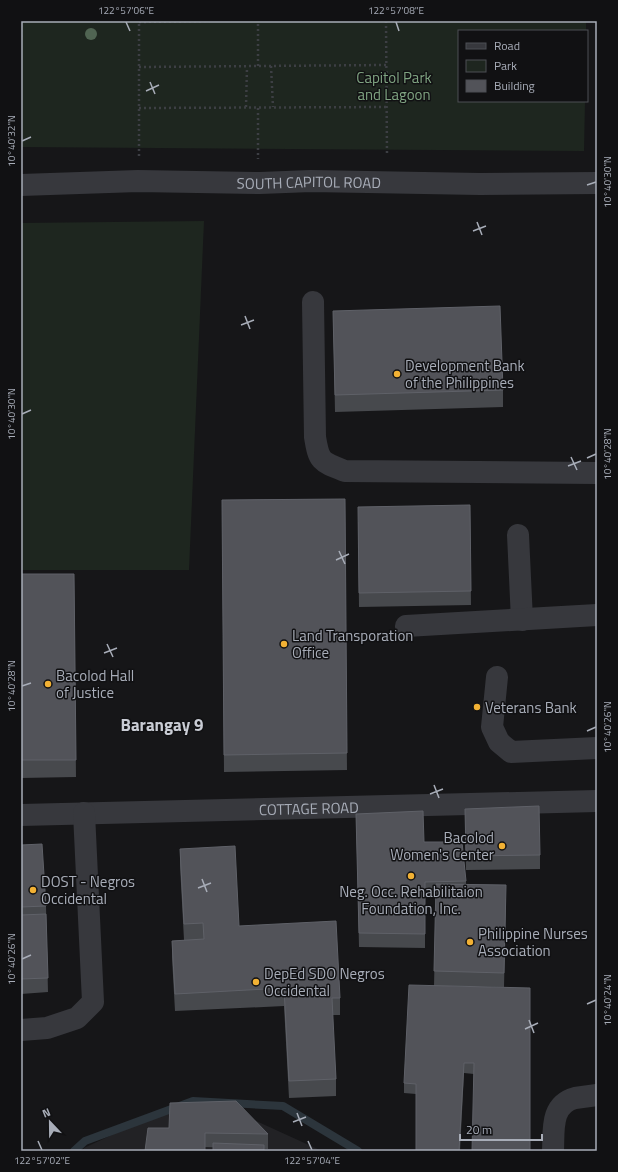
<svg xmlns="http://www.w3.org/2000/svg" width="618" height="1172" viewBox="0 0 618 1172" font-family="'Titillium Web',sans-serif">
	<rect width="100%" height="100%" fill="#161618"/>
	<path fill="#222225" d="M 234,1111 L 322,1151 L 82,1151 L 84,1148 L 116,1133 L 167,1114 Z"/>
	<path fill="#1e261f" d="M 21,21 L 586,21 L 586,31 L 459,31 L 459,101 L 585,101 L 584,151 L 21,147 Z
		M 204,221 L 189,570 L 21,570 L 21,223 Z"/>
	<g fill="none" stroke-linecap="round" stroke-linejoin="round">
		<path stroke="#2c353c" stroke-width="8" d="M 74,1151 L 85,1141 L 193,1101 L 283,1106 L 358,1151"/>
		<path stroke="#3d3f44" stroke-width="2.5" stroke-dasharray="2 3" stroke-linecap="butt" d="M 386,21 L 387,156
			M 139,22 L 210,21
			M 21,37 L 21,21
			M 258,66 L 258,21
			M 271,66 L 273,107
			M 139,67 L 386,65
			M 246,107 L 247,67
			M 139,108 L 387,107
			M 258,108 L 258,159
			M 139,156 L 139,21"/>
		<g stroke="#37383d" stroke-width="22">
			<path id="s1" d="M 21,185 L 138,181 L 260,183 L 311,181 L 480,184 L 597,183"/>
			<path d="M 313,302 L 315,437 C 319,462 321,462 345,471 L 597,473"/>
			<path d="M 518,535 L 522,620"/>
			<path d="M 406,626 L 597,615"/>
			<path d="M 497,677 L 492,727 L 499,742 L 511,752 L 597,748"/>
			<path id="s2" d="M 21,815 L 597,801"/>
			<path d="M 21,1030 L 47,1028 L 77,1018 L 93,1002 L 84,813"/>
			<path d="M 553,1151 C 554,1130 550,1105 575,1098 C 582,1097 590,1096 597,1095"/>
		</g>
	</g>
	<circle fill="#506452" cx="91" cy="34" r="6"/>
	<path fill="#47494d" d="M 333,311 L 503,390 L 503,407 L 335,412 Z
		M 345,499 L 347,770 L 224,772 L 222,500 Z
		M 470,505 L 471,605 L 359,607 L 358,522 Z
		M 21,574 L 74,574 L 76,777 L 21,778 Z
		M 465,809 L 540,855 L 540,869 L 466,870 Z
		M 356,814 L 424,842 L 466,881 L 466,884 L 506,899 L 504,987 L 434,986 L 436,896 L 425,896 L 425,948 L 359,947 Z
		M 21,845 L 46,906 L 48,992 L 21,994 Z
		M 180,849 L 239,926 L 340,998 L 340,1015 L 332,1015 L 336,1079 L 336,1096 L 289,1098 L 284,1006 L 175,1011 L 172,958 L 172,941 L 184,940 L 180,866 Z
		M 530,988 L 474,1074 L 464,1073 L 460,1151 L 416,1151 L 416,1094 L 404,1093 L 404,1083 Z
		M 148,1128 L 268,1134 L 268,1149 L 205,1147 Z"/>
	<path fill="#2f3033" d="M 464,1063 L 464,1073 L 459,1151 Z"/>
	<path fill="#525359" stroke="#5f6168" d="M 500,306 L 503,390 L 335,395 L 333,311 Z
		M 345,499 L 347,753 L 224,755 L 222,500 Z
		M 470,505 L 471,591 L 359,593 L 358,507 Z
		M 21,574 L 74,574 L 76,760 L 21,760 Z
		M 539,806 L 540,855 L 466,856 L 465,809 Z
		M 423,811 L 424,842 L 462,842 L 466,881 L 425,882 L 425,934 L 359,933 L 356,814 Z
		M 42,844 L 46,906 L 21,907 L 21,845 Z
		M 235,846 L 239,926 L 336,921 L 340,998 L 332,998 L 336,1079 L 289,1081 L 284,988 L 175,994 L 172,941 L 204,939 L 203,923 L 184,924 L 180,849 Z
		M 436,884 L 506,885 L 504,973 L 434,971 Z
		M 46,914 L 48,978 L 21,979 L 21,915 Z
		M 409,985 L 530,988 L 530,1151 L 472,1151 L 474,1063 L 464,1063 L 459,1151 L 416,1151 L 416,1084 L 404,1083 Z
		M 236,1101 L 268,1134 L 205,1133 L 205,1151 L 145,1151 L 148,1128 L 169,1128 L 170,1103 Z
		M 213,1143 L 264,1145 L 264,1151 L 213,1151 Z"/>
	<path fill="none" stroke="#a8adb8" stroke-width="1.5" d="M 126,22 L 130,31M 396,22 L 399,31M 150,82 L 155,94M 146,91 L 159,85M 22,141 L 31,137M 587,185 L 596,182M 477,222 L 482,235M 473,231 L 486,226M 245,316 L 250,329M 241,325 L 254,320M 22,414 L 31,410M 571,457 L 577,470M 587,458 L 596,454M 568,466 L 581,461M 339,551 L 345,564M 336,560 L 349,554M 107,644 L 113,657M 104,653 L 117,648M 22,686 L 31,683M 587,731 L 596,727M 434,785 L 439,798M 430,794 L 443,789M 202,879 L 207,892M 198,888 L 211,883M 22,959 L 31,955M 587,1004 L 596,1000M 529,1020 L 534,1033M 525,1029 L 538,1023M 297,1113 L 302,1126M 293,1122 L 306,1117M 38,1141 L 42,1150M 308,1141 L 312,1150"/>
	<g fill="#f2b134" stroke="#111113" stroke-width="1.5">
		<circle cx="397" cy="374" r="4"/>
		<circle cx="284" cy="644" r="4"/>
		<circle cx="48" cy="684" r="4"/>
		<circle cx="477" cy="707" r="4"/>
		<circle cx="502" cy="846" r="4"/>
		<circle cx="411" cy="876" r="4"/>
		<circle cx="33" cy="890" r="4"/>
		<circle cx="470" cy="942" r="4"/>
		<circle cx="256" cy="982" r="4"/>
	</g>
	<g text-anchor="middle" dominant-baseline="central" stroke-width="3" stroke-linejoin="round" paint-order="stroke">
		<g font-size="15" fill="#7fa381" stroke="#111113">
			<text x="394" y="77">Capitol Park<tspan x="394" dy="17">and Lagoon</tspan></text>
		</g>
		<g font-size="15" fill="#a8adb8" stroke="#111113">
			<text stroke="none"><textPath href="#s1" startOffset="288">SOUTH CAPITOL ROAD</textPath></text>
			<text stroke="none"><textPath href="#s2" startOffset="288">COTTAGE ROAD</textPath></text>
		</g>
		<g font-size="15" fill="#a8adb8" stroke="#111113" text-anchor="start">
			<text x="405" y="365">Development Bank<tspan x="405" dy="17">of the Philippines</tspan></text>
			<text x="292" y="635">Land Transporation<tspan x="292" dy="17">Office</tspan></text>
			<text x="56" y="675">Bacolod Hall<tspan x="56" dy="17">of Justice</tspan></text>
			<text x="485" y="707">Veterans Bank</text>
			<text x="494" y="837" text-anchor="end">Bacolod<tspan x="494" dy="17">Women's Center</tspan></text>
			<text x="41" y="881">DOST - Negros<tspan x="41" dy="17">Occidental</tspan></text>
			<text x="411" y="891" text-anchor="middle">Neg. Occ. Rehabilitaion<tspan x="411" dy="17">Foundation, Inc.</tspan></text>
			<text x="478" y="933">Philippine Nurses<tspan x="478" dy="17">Association</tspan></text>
			<text x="264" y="973">DepEd SDO Negros<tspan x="264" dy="17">Occidental</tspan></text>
		</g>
		<g font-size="17" font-weight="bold" fill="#c9ccd4" stroke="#111113">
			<text x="162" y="725">Barangay 9</text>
		</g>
	</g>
	<rect width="618" height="1172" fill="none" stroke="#111113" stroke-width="44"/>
	<rect x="458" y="30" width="130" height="72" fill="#111113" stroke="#4d4f55"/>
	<rect x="466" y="43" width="20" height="6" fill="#37383d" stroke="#4d4f55"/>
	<text x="494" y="50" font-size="12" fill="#a8adb8">Road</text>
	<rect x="466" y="60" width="20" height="12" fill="#1e261f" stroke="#4d4f55"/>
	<text x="494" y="70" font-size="12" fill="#a8adb8">Park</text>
	<rect x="466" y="80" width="20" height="12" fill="#525359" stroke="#4d4f55"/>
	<text x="494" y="90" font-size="12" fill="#a8adb8">Building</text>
	<g transform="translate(50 1122) rotate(338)" stroke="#111113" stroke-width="3" paint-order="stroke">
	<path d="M0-3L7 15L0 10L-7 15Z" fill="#a8adb8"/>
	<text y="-6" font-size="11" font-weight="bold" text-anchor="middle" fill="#a8adb8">N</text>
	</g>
	<path d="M460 1134v6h82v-6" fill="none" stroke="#a8adb8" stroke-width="2"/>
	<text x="466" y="1134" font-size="12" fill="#a8adb8" stroke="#111113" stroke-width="3" paint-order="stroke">20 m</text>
	<rect x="22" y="22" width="574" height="1128" fill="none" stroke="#a8adb8" stroke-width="1.5"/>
	<g font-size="10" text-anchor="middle" fill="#a8adb8">
		<text x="126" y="14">122°57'06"E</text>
		<text x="396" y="14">122°57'08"E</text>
		<text transform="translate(11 141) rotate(-90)" y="4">10°40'32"N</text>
		<text transform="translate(607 182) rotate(-90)" y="4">10°40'30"N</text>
		<text transform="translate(11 414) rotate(-90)" y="4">10°40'30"N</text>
		<text transform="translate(607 454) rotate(-90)" y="4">10°40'28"N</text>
		<text transform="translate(11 686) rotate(-90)" y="4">10°40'28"N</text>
		<text transform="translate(607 727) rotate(-90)" y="4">10°40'26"N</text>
		<text transform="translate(11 959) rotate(-90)" y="4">10°40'26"N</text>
		<text transform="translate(607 1000) rotate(-90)" y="4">10°40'24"N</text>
		<text x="42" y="1164">122°57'02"E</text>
		<text x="312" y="1164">122°57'04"E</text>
	</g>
</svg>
